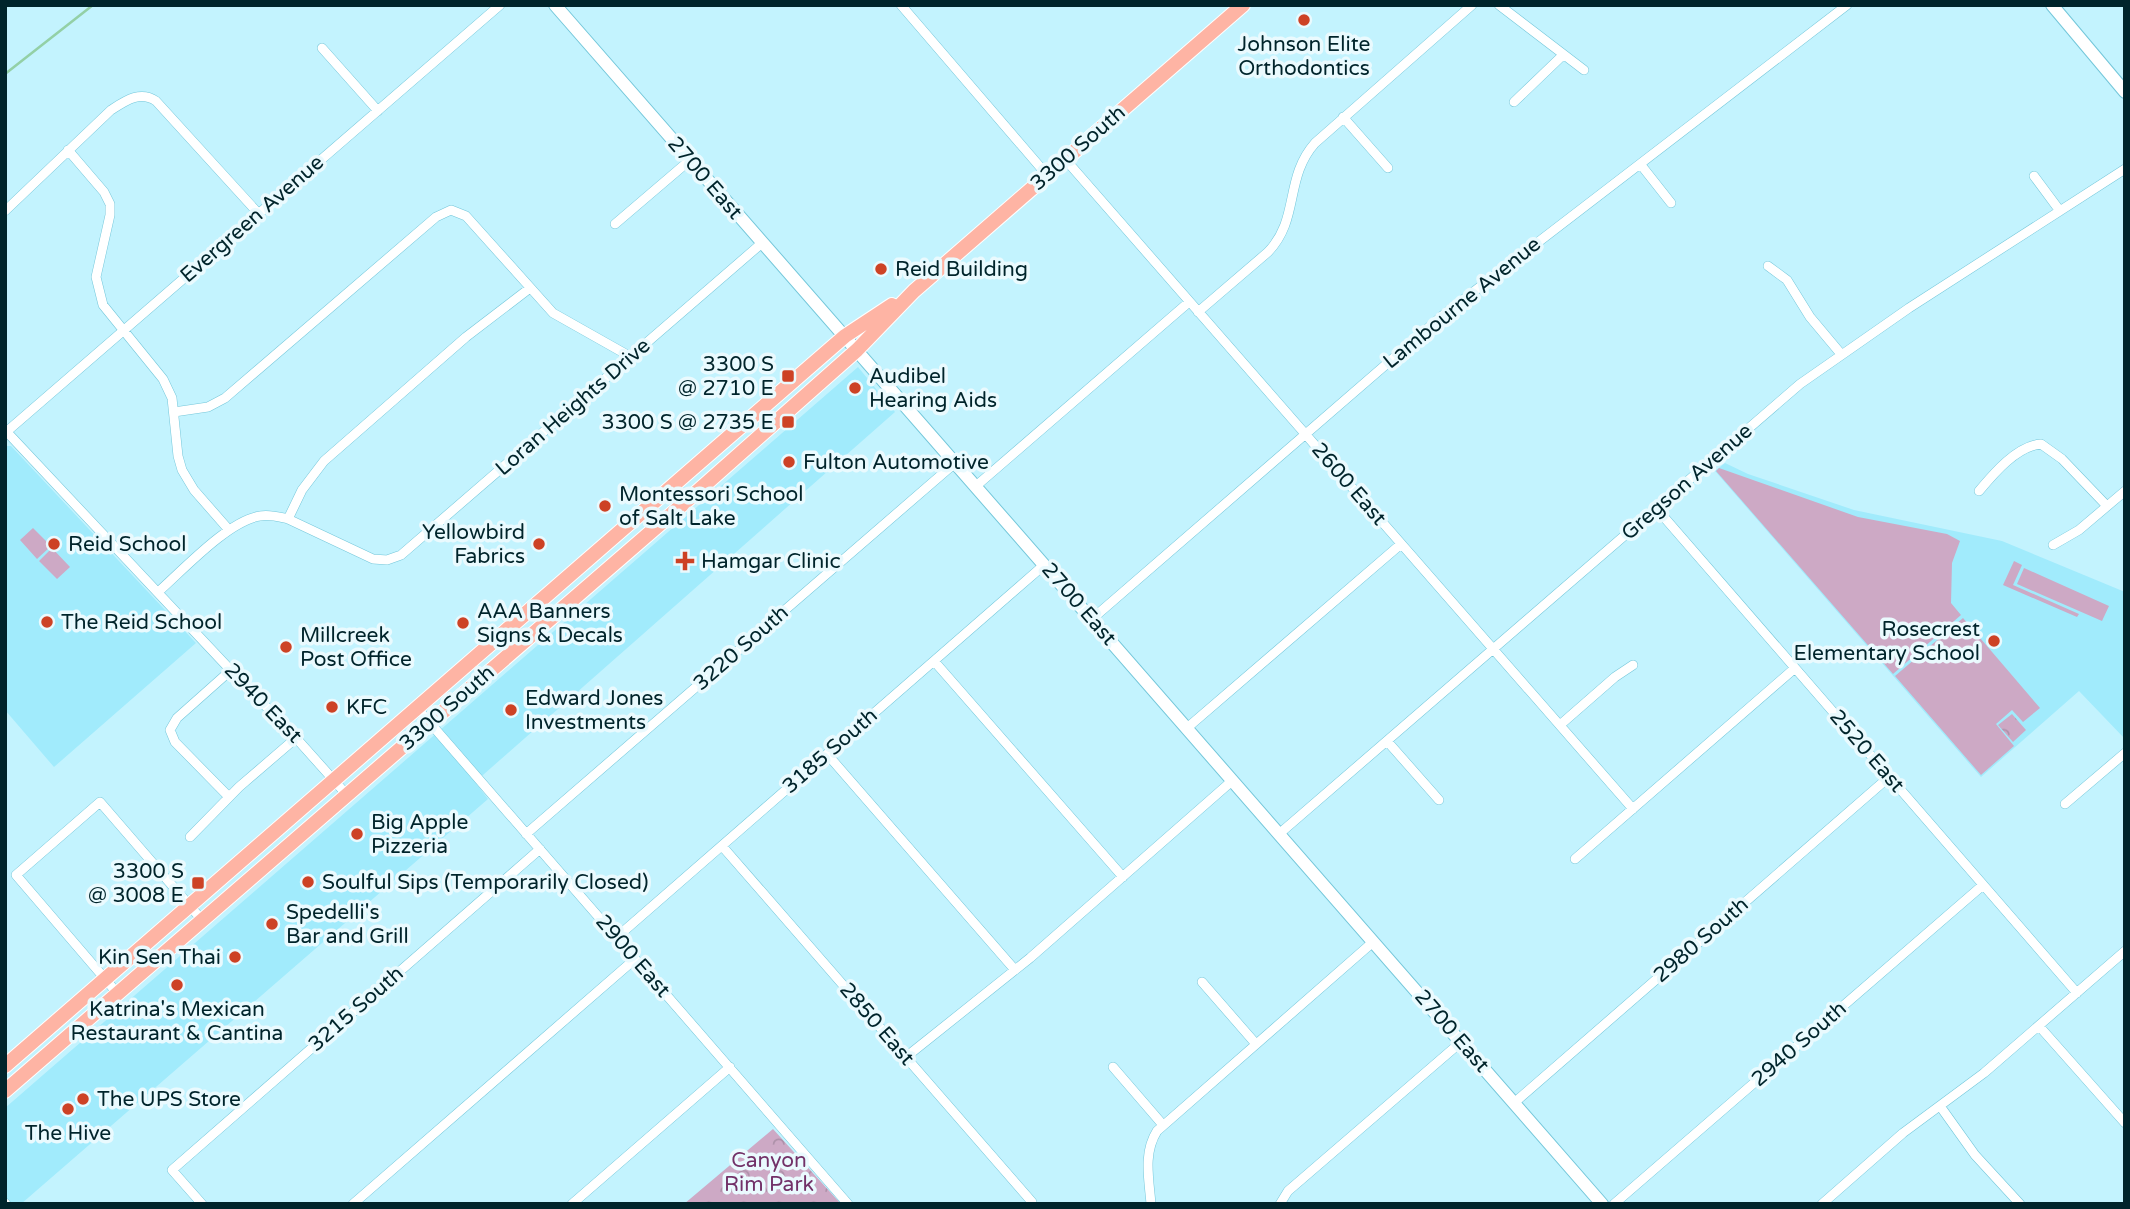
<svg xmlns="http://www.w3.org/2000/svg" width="2130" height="1209" viewBox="0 0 2130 1209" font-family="'Varela Round',sans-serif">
	<defs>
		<pattern id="park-crowns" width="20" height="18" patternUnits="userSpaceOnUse" patternTransform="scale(1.75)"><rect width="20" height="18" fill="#cda9c5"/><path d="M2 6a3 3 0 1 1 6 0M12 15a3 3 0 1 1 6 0" fill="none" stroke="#ae91a9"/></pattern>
	</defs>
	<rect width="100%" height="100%" fill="#c3f3fe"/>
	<path fill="#a1ebfc" d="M 858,367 L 895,412 L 475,782 L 488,799 L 21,1204 L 5,1204 L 5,1108 Z
		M 5,446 L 11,446 L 196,643 L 54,767 L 5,710 Z
		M 1725,463 L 1748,474 L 1854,510 L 2002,541 L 2125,592 L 2125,739 L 2079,691 L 1981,777 L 1715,471 Z"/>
	<path fill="#cda9c5" d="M 1719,468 L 1858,517 L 1947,534 L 1960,541 L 1952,563 L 1951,603 L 1961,615 L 1893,674 L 1716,471 Z
		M 33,528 L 51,546 L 37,559 L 20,540 Z
		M 52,548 L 70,567 L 57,579 L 39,561 Z
		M 2014,561 L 2022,565 L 2013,585 L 2079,614 L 2077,617 L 2003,585 Z
		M 2024,568 L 2109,606 L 2102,621 L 2017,584 Z
		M 1963,618 L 2040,708 L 2023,722 L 2012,710 L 1996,724 L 2014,746 L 1981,775 L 1895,676 Z"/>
	<path fill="url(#park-crowns)" d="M 2012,714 L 2026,730 L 2013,742 L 1998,725 Z
		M 773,1129 L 841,1204 L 684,1204 Z"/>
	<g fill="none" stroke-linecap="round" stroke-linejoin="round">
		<path stroke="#93d0a6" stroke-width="2.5" d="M 5,74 L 93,5"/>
		<g stroke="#74c7da" stroke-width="10">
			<path id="street" d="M 901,5 L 1047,175
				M 1499,5 L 1584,70
				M 322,48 L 378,111
				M 1514,102 L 1563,55
				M 1343,117 L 1388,168
				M 68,150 L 104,192 L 110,204 L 110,215 L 96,277 L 103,305 L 163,379 L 172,398 L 178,456 L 182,470 L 194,490 L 229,530
				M 1065,159 L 1633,809
				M 1641,165 L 1671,203
				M 2034,176 L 2060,211
				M 5,211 L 111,110 C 125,101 140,90 156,101 L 258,213
				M 615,224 L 690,160
				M 1768,266 L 1787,280 L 1810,317 L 1841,354
				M 1198,312 L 1268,252 C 1300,219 1284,178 1315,143 L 1472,5
				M 174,412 L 208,407 L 225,398 L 436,217 L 451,210 L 466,216 L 553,313 L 631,357
				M 5,430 L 254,695 L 280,720 L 347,795
				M 5,433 L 500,5
				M 976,486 L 1189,302
				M 1979,491 C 1994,473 2017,446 2041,444 L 2062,459 L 2107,506
				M 1657,509 L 2077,993
				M 288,519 L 302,490 L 324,461 L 466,337 L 530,288
				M 2053,545 L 2079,530 L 2125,491
				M 158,592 C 182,571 229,520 260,516 C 270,514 279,517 288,519 L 373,559 L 387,560 L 401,555 L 762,243
				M 1092,619 L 1442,316 L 1847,5
				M 934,661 L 1123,877
				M 417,708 L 848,1204
				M 1560,725 L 1615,677 L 1633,665
				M 1187,728 L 1401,544
				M 1387,741 L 1439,800
				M 827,754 L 1015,970
				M 229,797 L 175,742 L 170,730 L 177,718 L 231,670
				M 2065,804 L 2125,753
				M 526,834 L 955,463
				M 1279,834 L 1800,384 L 1909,308 L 2125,169
				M 190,837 L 239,787 L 296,738
				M 722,846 L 1032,1202
				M 1575,859 L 1795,668
				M 617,937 L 1044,565
				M 1202,982 L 1256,1044
				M 118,994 L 16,875 L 100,802 L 202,920
				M 2039,1026 L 2125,1123
				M 906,1057 L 1030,958 L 1233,780
				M 1113,1067 L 1163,1125
				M 1514,1103 L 1889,777
				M 1940,1106 L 1975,1155 L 2020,1204
				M 5,1203 L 6,1204
				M 202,1204 L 172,1170 L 540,849
				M 353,1204 L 635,959
				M 572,1204 L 730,1067
				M 1151,1204 C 1149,1179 1143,1153 1157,1131 L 1373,942
				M 1280,1204 L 1288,1191 L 1461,1042
				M 1614,1204 L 1983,885
				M 1822,1204 L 1903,1133 L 1984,1073 L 2125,951"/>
		</g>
		<g stroke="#74c7da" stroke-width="14">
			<path id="secondary" d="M 555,5 L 1602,1204
				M 2052,5 L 2125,92"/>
		</g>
		<g stroke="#fff" stroke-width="16">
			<path id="primary" d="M 5,1066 L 845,336 L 892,305
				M 5,1091 L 682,505 L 857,350 L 914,291 L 1243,5"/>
		</g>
		<use href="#street" stroke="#fff" stroke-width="9"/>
		<use href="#secondary" stroke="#fff" stroke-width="12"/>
		<use href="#primary" stroke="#feb4a4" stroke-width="14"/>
	</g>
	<g fill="#cd4225" stroke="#eafafe" stroke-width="2.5">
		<circle cx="1304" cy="20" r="7"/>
		<circle cx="881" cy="269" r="7"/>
		<rect x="781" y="369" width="14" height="14" rx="3.5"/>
		<circle cx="855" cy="388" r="7"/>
		<rect x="781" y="415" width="14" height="14" rx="3.5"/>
		<circle cx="789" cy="462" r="7"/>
		<circle cx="605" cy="506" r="7"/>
		<circle cx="54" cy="544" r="7"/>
		<circle cx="539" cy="544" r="7"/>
		<path d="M681.5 550.5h7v7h7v7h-7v7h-7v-7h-7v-7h7z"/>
		<circle cx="47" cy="622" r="7"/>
		<circle cx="463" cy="623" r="7"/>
		<circle cx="1994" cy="641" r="7"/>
		<circle cx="286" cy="647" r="7"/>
		<circle cx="332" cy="707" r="7"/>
		<circle cx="511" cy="710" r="7"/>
		<circle cx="357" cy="834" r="7"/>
		<circle cx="308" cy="882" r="7"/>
		<rect x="191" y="876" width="14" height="14" rx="3.5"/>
		<circle cx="272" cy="924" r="7"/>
		<circle cx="235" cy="957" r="7"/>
		<circle cx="177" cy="985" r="7"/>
		<circle cx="83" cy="1099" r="7"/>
		<circle cx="68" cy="1109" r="7"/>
	</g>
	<g text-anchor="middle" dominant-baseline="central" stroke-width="7" stroke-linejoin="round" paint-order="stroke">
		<g font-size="21" fill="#00242b" stroke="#eafafe" text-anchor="start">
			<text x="1304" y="44" text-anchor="middle">Johnson Elite<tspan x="1304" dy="24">Orthodontics</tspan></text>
			<text x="895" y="269">Reid Building</text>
			<text x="774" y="364" text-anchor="end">3300 S<tspan x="774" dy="24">@ 2710 E</tspan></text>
			<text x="869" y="376">Audibel<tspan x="869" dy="24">Hearing Aids</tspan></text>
			<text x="774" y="422" text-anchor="end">3300 S @ 2735 E</text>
			<text x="803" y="462">Fulton Automotive</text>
			<text x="619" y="494">Montessori School<tspan x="619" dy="24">of Salt Lake</tspan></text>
			<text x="525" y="532" text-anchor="end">Yellowbird<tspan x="525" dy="24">Fabrics</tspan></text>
			<text x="68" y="544">Reid School</text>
			<text x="701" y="561">Hamgar Clinic</text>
			<text x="477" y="611">AAA Banners<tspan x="477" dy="24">Signs &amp; Decals</tspan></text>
			<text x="61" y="622">The Reid School</text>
			<text x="1980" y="629" text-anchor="end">Rosecrest<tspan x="1980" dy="24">Elementary School</tspan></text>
			<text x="300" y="635">Millcreek<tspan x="300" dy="24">Post Office</tspan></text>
			<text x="525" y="698">Edward Jones<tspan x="525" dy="24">Investments</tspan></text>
			<text x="346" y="707">KFC</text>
			<text x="371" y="822">Big Apple<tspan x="371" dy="24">Pizzeria</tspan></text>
			<text x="184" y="871" text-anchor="end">3300 S<tspan x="184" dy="24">@ 3008 E</tspan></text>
			<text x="322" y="882">Soulful Sips (Temporarily Closed)</text>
			<text x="286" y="912">Spedelli's<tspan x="286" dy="24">Bar and Grill</tspan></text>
			<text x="221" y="957" text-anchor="end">Kin Sen Thai</text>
			<text x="177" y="1009" text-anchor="middle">Katrina's Mexican<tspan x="177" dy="24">Restaurant &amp; Cantina</tspan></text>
			<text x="97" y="1099">The UPS Store</text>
			<text x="68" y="1133" text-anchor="middle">The Hive</text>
		</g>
		<g font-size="21" fill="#00242b" stroke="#eafafe">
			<text transform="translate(1078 148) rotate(-41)">3300 South</text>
			<text transform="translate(705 178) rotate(49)">2700 East</text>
			<text transform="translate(252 219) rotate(-41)">Evergreen Avenue</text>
			<text transform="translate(1462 303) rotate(-39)">Lambourne Avenue</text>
			<text transform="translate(573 407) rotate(-41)">Loran Heights Drive</text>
			<text transform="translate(1687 482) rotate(-41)">Gregson Avenue</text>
			<text transform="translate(1349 484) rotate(49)">2600 East</text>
			<text transform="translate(1079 604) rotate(49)">2700 East</text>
			<text transform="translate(741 648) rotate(-41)">3220 South</text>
			<text transform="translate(263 703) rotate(46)">2940 East</text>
			<text transform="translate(447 708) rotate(-41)">3300 South</text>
			<text transform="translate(830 751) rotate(-41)">3185 South</text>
			<text transform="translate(1867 751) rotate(49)">2520 East</text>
			<text transform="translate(1701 940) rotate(-41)">2980 South</text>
			<text transform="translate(633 956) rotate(49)">2900 East</text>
			<text transform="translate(356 1009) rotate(-41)">3215 South</text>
			<text transform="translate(877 1024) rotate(49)">2850 East</text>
			<text transform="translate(1452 1031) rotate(49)">2700 East</text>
			<text transform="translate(1799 1044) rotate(-41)">2940 South</text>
		</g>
		<g font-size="21" fill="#723168" stroke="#eafafe">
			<text x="769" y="1160">Canyon<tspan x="769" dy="24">Rim Park</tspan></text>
		</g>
	</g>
	<rect width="2130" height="1209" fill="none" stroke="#00242b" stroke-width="14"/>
</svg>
